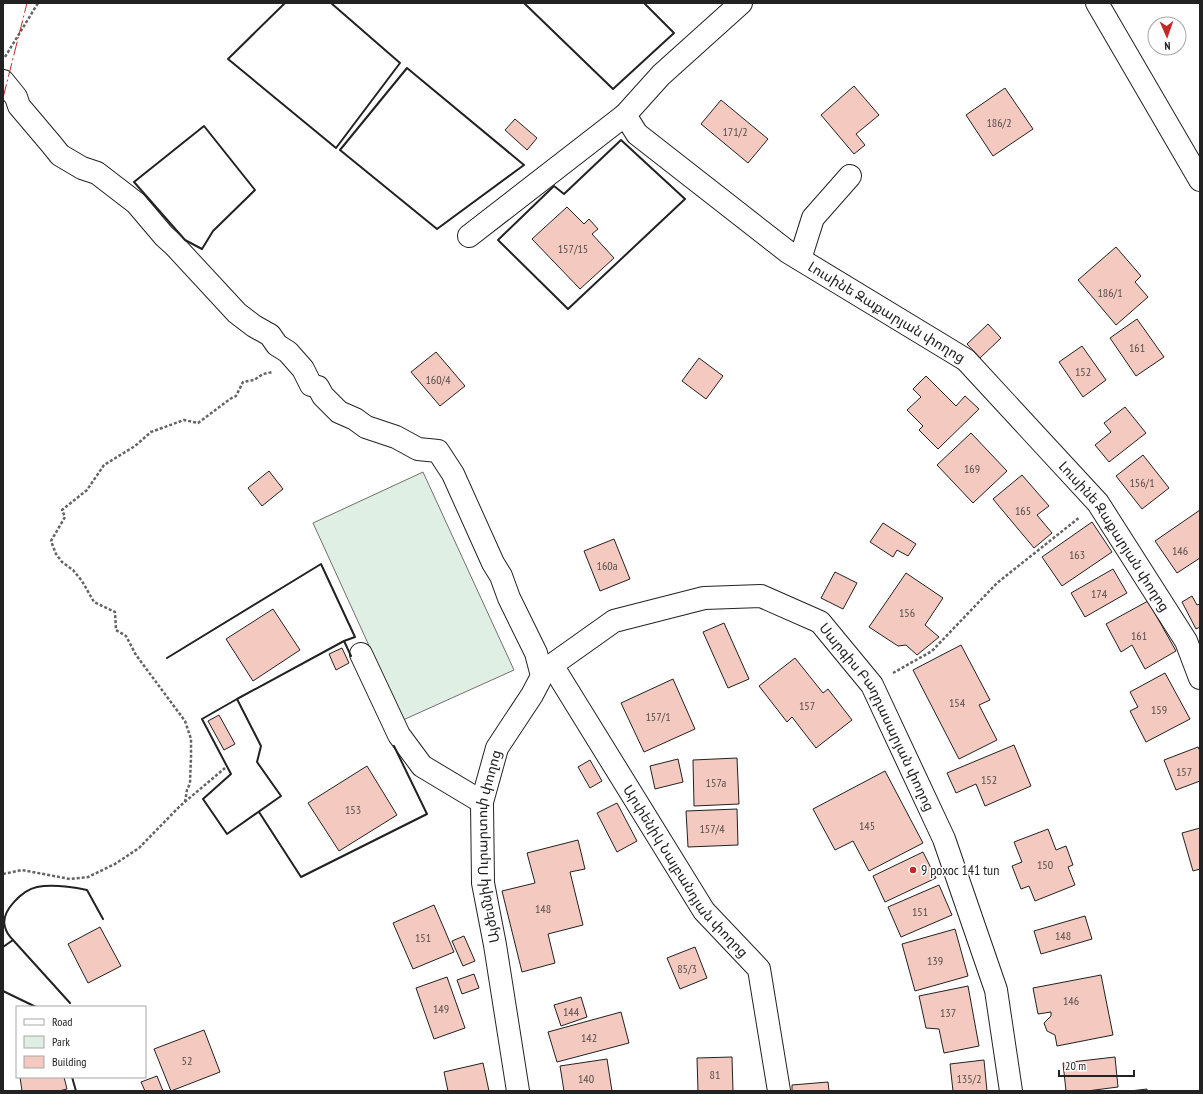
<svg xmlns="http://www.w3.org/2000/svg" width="1203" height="1094" viewBox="0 0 1203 1094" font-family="'PT Sans Narrow','Noto Sans Armenian',sans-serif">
	<rect width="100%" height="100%" fill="#fff"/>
	<path fill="#e0efe3" stroke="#6f6f6f" d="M 423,472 L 514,670 L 403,720 L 313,523 Z"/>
	<path fill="#f3c9c0" stroke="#222" d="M 854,86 L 879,115 L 856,134 L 865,145 L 854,154 L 821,115 Z
		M 1005,88 L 1033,129 L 993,156 L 966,115 Z
		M 721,100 L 768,139 L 748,163 L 701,124 Z
		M 515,119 L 537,138 L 527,150 L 505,130 Z
		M 567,207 L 584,224 L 589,219 L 598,229 L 592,234 L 614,258 L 580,289 L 532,239 Z
		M 1116,247 L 1141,276 L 1135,282 L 1148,297 L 1116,325 L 1078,280 Z
		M 1137,319 L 1164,357 L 1136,376 L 1110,338 Z
		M 988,324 L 1001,338 L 980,358 L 967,344 Z
		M 1082,346 L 1106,380 L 1083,397 L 1059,362 Z
		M 436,352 L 465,386 L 440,406 L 411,372 Z
		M 699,358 L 723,376 L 706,399 L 682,381 Z
		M 926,376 L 956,406 L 965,396 L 979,409 L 938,449 L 919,430 L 923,426 L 907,410 L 921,397 L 913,389 Z
		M 1125,407 L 1146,433 L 1109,462 L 1095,445 L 1111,432 L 1104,423 Z
		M 971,433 L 1007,471 L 973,503 L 937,465 Z
		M 1143,455 L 1169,488 L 1142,509 L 1116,476 Z
		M 269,471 L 283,489 L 262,506 L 248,488 Z
		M 1022,475 L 1049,506 L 1037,515 L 1052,533 L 1034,548 L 993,499 Z
		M 1200,510 L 1200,558 L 1177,573 L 1155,541 Z
		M 1092,522 L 1112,552 L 1062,586 L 1042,557 Z
		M 883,523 L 916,544 L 908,556 L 897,550 L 893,557 L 870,542 Z
		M 614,539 L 630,579 L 600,591 L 584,551 Z
		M 1113,569 L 1127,593 L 1085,617 L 1071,593 Z
		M 835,572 L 857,583 L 843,609 L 821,598 Z
		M 906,573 L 943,598 L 925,625 L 939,637 L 917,655 L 906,645 L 898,646 L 869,627 Z
		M 1192,596 L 1197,605 L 1200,604 L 1200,627 L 1196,629 L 1182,602 Z
		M 1148,601 L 1176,651 L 1145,669 L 1132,645 L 1121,652 L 1106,624 Z
		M 273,609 L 300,650 L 253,681 L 226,639 Z
		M 724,623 L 749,679 L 728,688 L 703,632 Z
		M 961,645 L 990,700 L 979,705 L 997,740 L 959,759 L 913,670 Z
		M 342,648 L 349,663 L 336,670 L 329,654 Z
		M 795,658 L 823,693 L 828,689 L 852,720 L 816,748 L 792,717 L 787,722 L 759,686 Z
		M 1165,673 L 1190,719 L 1146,742 L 1130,711 L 1138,707 L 1130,692 Z
		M 673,679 L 695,729 L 644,752 L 621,703 Z
		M 219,715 L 235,744 L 224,750 L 208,721 Z
		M 1014,745 L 1031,786 L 985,806 L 976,784 L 956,793 L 947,773 Z
		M 1198,747 L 1200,751 L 1200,781 L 1176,790 L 1164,760 Z
		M 737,758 L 739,804 L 694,806 L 693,760 Z
		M 678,759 L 683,782 L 655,789 L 650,766 Z
		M 590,760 L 602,781 L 590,788 L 578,767 Z
		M 367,766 L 397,815 L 339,851 L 308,803 Z
		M 885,771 L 923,843 L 869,871 L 853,841 L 835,850 L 813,809 Z
		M 617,803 L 637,841 L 617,852 L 597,813 Z
		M 737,809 L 738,845 L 688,847 L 686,811 Z
		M 1200,828 L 1200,869 L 1193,871 L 1182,833 Z
		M 1048,829 L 1056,850 L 1066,846 L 1073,865 L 1068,867 L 1075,885 L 1035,901 L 1029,886 L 1021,889 L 1012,866 L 1022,862 L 1014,842 Z
		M 578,840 L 585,869 L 570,872 L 583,925 L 548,934 L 555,963 L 522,972 L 502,891 L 535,883 L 527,853 Z
		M 923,852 L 936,878 L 885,902 L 873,876 Z
		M 939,885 L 952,915 L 901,937 L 888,907 Z
		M 434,905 L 454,952 L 413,969 L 393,923 Z
		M 1085,916 L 1092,939 L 1041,954 L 1034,931 Z
		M 100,927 L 121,966 L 88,983 L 68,944 Z
		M 955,929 L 968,976 L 915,991 L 902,944 Z
		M 464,936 L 475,961 L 463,966 L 452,941 Z
		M 695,947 L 707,978 L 680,989 L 667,958 Z
		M 474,974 L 479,988 L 462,994 L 457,980 Z
		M 1101,975 L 1113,1035 L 1057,1046 L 1055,1035 L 1047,1031 L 1044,1023 L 1051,1016 L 1051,1012 L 1038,1014 L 1033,988 Z
		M 447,977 L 465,1028 L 434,1039 L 416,988 Z
		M 968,986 L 979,1046 L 944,1053 L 939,1029 L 926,1028 L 919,996 Z
		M 581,997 L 587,1017 L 561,1026 L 554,1005 Z
		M 621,1012 L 629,1043 L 557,1062 L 548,1032 Z
		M 204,1030 L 220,1072 L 171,1091 L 154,1049 Z
		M 732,1057 L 733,1091 L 698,1091 L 697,1058 Z
		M 1115,1057 L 1118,1087 L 1087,1091 L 1066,1091 L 1063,1063 Z
		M 607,1059 L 612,1091 L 564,1091 L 560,1066 Z
		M 984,1060 L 987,1091 L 953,1091 L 950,1064 Z
		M 483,1063 L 489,1091 L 448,1091 L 444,1072 Z
		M 157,1076 L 163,1091 L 145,1091 L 141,1082 Z
		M 20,1077 L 64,1077 L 67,1089 L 59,1091 L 22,1091 Z
		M 828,1082 L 829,1091 L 792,1091 L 792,1085 Z
		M 1147,1089 L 1147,1091 L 1130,1091 Z"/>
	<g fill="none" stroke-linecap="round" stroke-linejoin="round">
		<g stroke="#222" stroke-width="24">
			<g id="minor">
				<path id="s1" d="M 741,3 L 661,75 L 625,115 L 637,134 L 788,252 L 966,360 L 1098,503 L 1186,641 L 1200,678"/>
				<path d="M 1097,3 L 1200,180"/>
				<path d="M 3,81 L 16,97 L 19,106 L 52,145 L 60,155 L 82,168 L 97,173 L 136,203 L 164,236 L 174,245 L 237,313 L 254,326 L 270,335 L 277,345 L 288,352 L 303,369 L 311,385 L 318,387 L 323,396 L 339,412 L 355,419 L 366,427 L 396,437 L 418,449 L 438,451 L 453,474 L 493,563 L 501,576 L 509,598 L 536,653 L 542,676"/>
				<path d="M 469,236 L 625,115"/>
				<path d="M 800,259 L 813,218 L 850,176"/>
				<path d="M 361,654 L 399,735 L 422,766 L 482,802"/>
				<path id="s2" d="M 552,665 L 704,911 L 759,969 L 779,1091"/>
				<path id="s3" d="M 518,1091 L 495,945 L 483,883 L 482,802 L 497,748 L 532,695 L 542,676 L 552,665 L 614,621 L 704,598 L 761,596 L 820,622 L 872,685 L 944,839 L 996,990 L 1011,1091"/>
			</g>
		</g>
		<path stroke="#646464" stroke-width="2.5" stroke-dasharray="3 2" stroke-linecap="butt" d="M 5,57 L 38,3
			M 893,673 L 932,651 L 997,583 L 1080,517
			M 185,802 L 187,790 L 190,783 L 191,757 L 191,739 L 185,721 L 136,655 L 126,636 L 116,630 L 115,612 L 94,602 L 82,581 L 73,570 L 62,562 L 56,554 L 51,541 L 65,517 L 62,510 L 87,490 L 104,465 L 135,446 L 151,432 L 184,420 L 198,423 L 230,399 L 236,396 L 243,382 L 254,380 L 263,374 L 273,372
			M 3,874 L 22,870 L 70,879 L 88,877 L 115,864 L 139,848 L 180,806 L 225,768"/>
		<use href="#minor" stroke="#fff" stroke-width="22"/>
		<path stroke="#222" stroke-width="2" d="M 285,3 L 228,59 L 336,148 L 400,63 L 331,3
			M 524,3 L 613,89 L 674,33 L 644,3
			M 407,68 L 524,165 L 437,229 L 340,150 Z
			M 204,126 L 255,190 L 213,231 L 202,249 L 185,240 L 134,182 Z
			M 621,140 L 685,199 L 568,309 L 498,240 L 554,186 L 564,194 Z
			M 167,658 L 321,564 L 355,637 L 344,641
			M 237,699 L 344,641 L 351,656
			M 237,699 L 261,746 L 257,762 L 281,796 L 227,834 L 203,799 L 231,774 L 202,719 Z
			M 259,812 L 301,877 L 427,814 L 394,746
			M 13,940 L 70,1003
			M 3,947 L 13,940 C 10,937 6,931 5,927 C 0,911 23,890 37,887 C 53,884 72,887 87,890 L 103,919
			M 3,991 L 36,1007
			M 72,1077 L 76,1091"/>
		<path stroke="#c62828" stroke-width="1" stroke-dasharray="14 3 2 3" stroke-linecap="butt" d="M 3,98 L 27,3"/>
	</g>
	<circle fill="#c62828" stroke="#fff" stroke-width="1.5" cx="913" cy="870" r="4"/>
	<g text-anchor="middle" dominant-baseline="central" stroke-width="3" stroke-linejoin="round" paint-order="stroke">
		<g font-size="12" fill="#564c4a">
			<text x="999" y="122">186/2</text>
			<text x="735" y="131">171/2</text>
			<text x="573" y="248">157/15</text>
			<text x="1110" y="292">186/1</text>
			<text x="1137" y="347">161</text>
			<text x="1083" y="371">152</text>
			<text x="438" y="379">160/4</text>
			<text x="972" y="468">169</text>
			<text x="1142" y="482">156/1</text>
			<text x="1023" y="510">165</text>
			<text x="1180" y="550">146</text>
			<text x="1077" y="554">163</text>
			<text x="607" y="565">160a</text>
			<text x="1099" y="593">174</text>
			<text x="907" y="612">156</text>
			<text x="1139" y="635">161</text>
			<text x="957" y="702">154</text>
			<text x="807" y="705">157</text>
			<text x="1159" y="709">159</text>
			<text x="658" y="716">157/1</text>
			<text x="1184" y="771">157</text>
			<text x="989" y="779">152</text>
			<text x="716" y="782">157a</text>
			<text x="353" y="809">153</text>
			<text x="867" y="825">145</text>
			<text x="712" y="828">157/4</text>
			<text x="1045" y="864">150</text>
			<text x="543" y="908">148</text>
			<text x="920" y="911">151</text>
			<text x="1063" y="935">148</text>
			<text x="423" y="937">151</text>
			<text x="935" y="960">139</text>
			<text x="687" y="968">85/3</text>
			<text x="1071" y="1000">146</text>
			<text x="441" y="1008">149</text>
			<text x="571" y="1011">144</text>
			<text x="948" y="1012">137</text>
			<text x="589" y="1037">142</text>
			<text x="187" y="1060">52</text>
			<text x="715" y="1074">81</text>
			<text x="586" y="1078">140</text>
			<text x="969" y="1078">135/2</text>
		</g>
		<g font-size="14" fill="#222" stroke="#fff">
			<text stroke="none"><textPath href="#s1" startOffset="491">Լուսինե Զաքարյան փողոց</textPath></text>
			<text stroke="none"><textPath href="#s1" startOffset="815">Լուսինե Զաքարյան փողոց</textPath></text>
			<text stroke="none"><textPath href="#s3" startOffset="850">Սարգիս Բաղդասարյան փողոց</textPath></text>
			<text stroke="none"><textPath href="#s3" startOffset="248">Այծեմնիկ Ուրարտուի փողոց</textPath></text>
			<text stroke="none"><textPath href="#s2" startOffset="246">Արփենիկ Նալբանդյան փողոց</textPath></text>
		</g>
		<g font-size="14" fill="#222" stroke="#fff" text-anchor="start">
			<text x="921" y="870">9 poxoc 141 tun</text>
		</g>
	</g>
	<rect width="1203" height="1094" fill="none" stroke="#222222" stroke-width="8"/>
	<rect x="16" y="1006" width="130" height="72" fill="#ffffff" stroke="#a7a7a7"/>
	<rect x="24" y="1019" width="20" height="6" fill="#ffffff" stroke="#a7a7a7"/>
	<text x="52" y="1026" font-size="12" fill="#222222">Road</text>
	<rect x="24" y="1036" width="20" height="12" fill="#e0efe3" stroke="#a7a7a7"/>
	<text x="52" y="1046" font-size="12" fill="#222222">Park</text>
	<rect x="24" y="1056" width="20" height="12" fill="#f3c9c0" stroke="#a7a7a7"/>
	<text x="52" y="1066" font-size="12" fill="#222222">Building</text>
	<g transform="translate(1167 36) rotate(178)"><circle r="19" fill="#ffffff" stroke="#a7a7a7"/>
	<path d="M0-3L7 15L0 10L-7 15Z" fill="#c62828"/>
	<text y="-6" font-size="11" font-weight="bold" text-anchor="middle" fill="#222222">N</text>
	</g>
	<path d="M1059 1070v6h75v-6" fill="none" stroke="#222222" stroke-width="2"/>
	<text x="1065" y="1070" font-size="12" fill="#222222" stroke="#ffffff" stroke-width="3" paint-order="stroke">20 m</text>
</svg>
